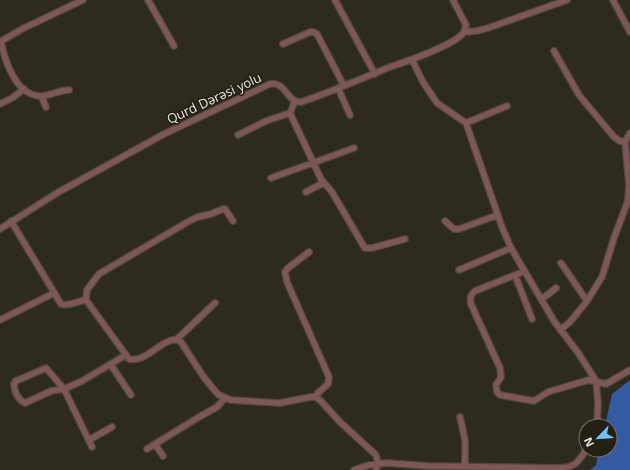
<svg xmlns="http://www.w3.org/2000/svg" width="630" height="470" viewBox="0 0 630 470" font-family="'Open Sans',sans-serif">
	<rect width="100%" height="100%" fill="#2e2a20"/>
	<path fill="#345aa1" d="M 630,380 L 630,470 L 590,470 L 596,465 L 599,450 L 610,450 L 610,426 L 605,426 L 612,394 Z"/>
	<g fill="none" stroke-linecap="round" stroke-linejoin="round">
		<g stroke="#4c483f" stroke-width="8">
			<path id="street" d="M 148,0 L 174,46
				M 335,0 L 375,74
				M 453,0 L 466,25 L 464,32
				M 613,0 L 630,32
				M 464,32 L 477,31 L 488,28 L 567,0
				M 0,42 L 22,29 L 83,0
				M 1,42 C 5,61 16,96 41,96 C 50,96 59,90 69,90
				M 283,44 L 310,32 L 314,32 L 317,34 L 344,86
				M 554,51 L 579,95 L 614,137 L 620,141 L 625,142
				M 412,60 L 423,82 L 437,103 L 466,123 L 502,227 L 511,248 L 554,321 L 579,354 L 596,381 L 598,402 L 597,426
				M 338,88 L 350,115
				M 41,96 L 46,107
				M 295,101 L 290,113 L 321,179 L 332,192 L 363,245 L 365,248 L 372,248 L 405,239
				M 0,104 L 12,98 L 24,89
				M 466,123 L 507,106
				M 238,135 L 266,121 L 290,113
				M 271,178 L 354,148
				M 306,192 L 323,183
				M 11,221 L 61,304 C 69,307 77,301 86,300 L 129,359 C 148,364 167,331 181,342 L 203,376 L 215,391 L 219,395 L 231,400 L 280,403 L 310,397 L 315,397 L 320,400 L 340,422 L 376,455 L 378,463 L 376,470
				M 445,221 L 454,229 L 459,229 L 498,215
				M 0,229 L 57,193 L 164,134 L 270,84 C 286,81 286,102 301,102 C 331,92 360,79 390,67 C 405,62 457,44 464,32
				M 309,252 L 288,268 L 285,272 L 287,282 L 329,377 L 328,384 L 318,393 L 315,397
				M 561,263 L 587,301
				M 459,270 L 511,248
				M 525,271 L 475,291 C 470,295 470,298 471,304 L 500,368 L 501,377 L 496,385 L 497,392 L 500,395 L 534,401 L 548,392 L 585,381 L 589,380 L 606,384 L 630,370
				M 515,275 L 532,319
				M 542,299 L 556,288
				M 86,300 L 87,290 L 99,274 L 191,220 L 198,217 L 211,214 L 223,209 L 225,209 L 233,221
				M 0,320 L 54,293
				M 560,330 L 570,322 L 587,301 L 602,277 L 614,238 L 628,201 L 629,185 L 625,142 L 630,133
				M 177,339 L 215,303
				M 111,365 L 131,395
				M 46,368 L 64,389 L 51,391 L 25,403 C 18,400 14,391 14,384 L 16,381 Z
				M 460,417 L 465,440 L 465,467
				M 89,440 L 112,427
				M 155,444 L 163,456
				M 92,447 L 64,389 L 82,381 L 126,355
				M 147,449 L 199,417 L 217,407 L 225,398
				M 354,470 L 369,465 L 387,463 L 428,466 L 560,468 C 576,467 577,463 586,450"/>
		</g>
		<use href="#street" stroke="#7f5657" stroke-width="5.5"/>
	</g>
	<g text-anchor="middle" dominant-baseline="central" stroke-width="3.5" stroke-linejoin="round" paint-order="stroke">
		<g font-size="13" fill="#eae7e0" stroke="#252016">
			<text transform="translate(214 98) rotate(-25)">Qurd Dərəsi yolu</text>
		</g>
	</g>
	<g transform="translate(598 438) rotate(245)"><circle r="19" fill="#252016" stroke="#747067"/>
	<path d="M0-3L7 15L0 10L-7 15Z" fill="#74c0f6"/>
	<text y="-6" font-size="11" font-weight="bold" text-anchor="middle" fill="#eae7e0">N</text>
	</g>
</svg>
